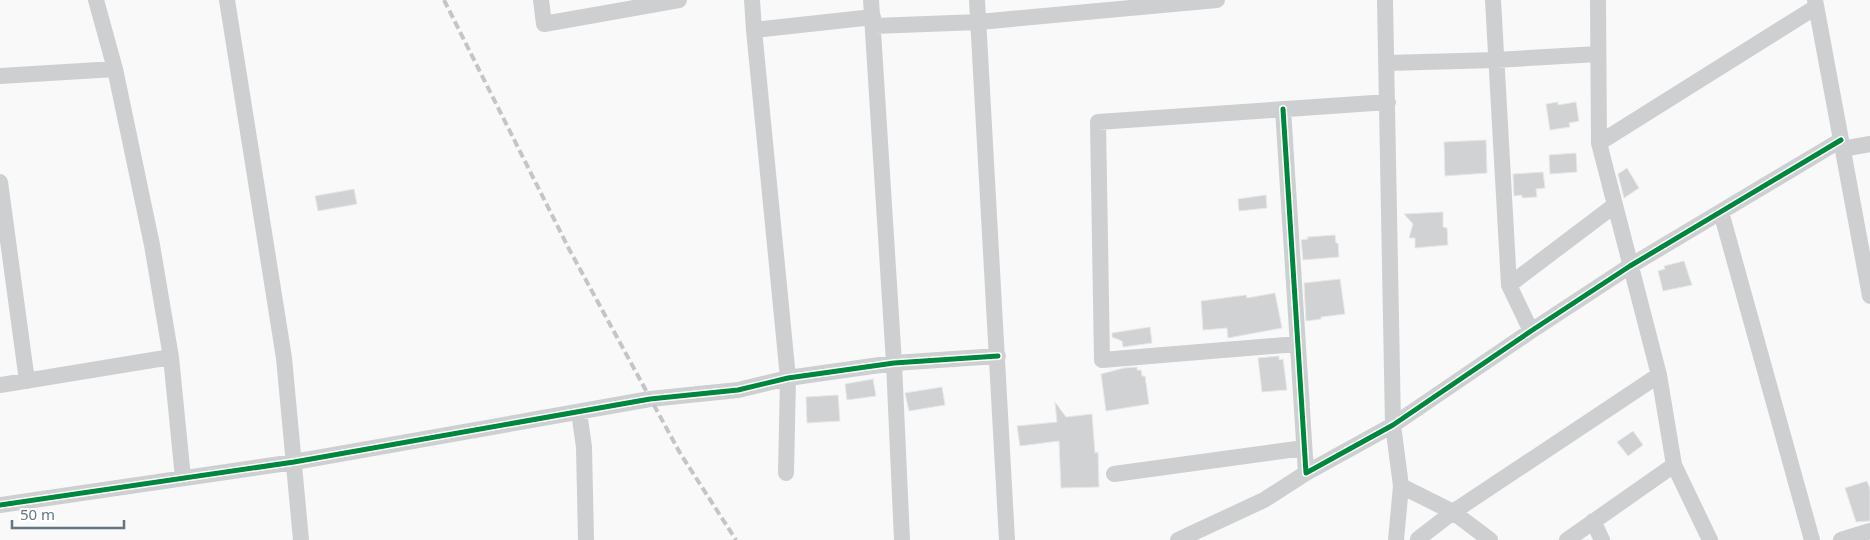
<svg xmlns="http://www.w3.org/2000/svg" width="1870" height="540" viewBox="0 0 1870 540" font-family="'Noto Sans',sans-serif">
	<rect width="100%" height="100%" fill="#f9f9f9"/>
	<path fill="#d0d2d3" stroke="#e8e8e8" d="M 1558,102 L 1558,105 L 1576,102 L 1579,121 L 1569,123 L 1570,127 L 1550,130 L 1546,104 Z
		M 1486,140 L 1487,173 L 1445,176 L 1444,142 Z
		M 1576,153 L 1577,172 L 1550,174 L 1549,155 Z
		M 1627,168 L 1639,188 L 1624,198 L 1618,174 Z
		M 1543,172 L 1545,188 L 1536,189 L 1537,197 L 1522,198 L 1522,195 L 1514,196 L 1513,174 Z
		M 354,189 L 357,204 L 318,211 L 315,196 Z
		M 1266,195 L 1267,208 L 1239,211 L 1238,199 Z
		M 1443,212 L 1443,227 L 1447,228 L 1448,245 L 1415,248 L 1415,238 L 1409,238 L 1413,224 L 1404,214 Z
		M 1335,235 L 1336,243 L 1338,243 L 1339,257 L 1303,260 L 1301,240 L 1308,239 L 1307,237 Z
		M 1684,261 L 1692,285 L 1663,291 L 1658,271 L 1665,269 L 1664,266 Z
		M 1340,279 L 1345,314 L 1321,317 L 1321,319 L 1306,321 L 1304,283 Z
		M 1275,293 L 1282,328 L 1228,338 L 1227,328 L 1203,330 L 1201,301 L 1246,295 L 1247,298 Z
		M 1150,327 L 1152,343 L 1123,347 L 1122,341 L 1112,337 L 1112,333 Z
		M 1279,356 L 1279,360 L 1283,359 L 1287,390 L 1262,392 L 1258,358 Z
		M 1137,367 L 1137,370 L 1141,370 L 1142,376 L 1145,376 L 1149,404 L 1106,411 L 1101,374 L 1124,368 Z
		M 873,379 L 876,396 L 847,400 L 845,384 Z
		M 942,387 L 945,405 L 909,411 L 905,393 Z
		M 838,395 L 840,421 L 807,423 L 806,397 Z
		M 1055,402 L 1066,417 L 1092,414 L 1095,453 L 1098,452 L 1099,487 L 1061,488 L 1059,441 L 1020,446 L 1017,426 L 1057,422 Z
		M 1633,431 L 1643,445 L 1628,456 L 1617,442 Z
		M 1867,481 L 1870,489 L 1870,521 L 1856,522 L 1845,488 Z"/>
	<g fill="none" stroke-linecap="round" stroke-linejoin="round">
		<path stroke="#cecfd0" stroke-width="16" d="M 96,0 L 115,69
			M 227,0 L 284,358 L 301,540
			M 541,0 L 544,24 L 679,0
			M 752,0 L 754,30
			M 871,0 L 894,363 L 902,540
			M 977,0 L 1007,540
			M 1385,0 L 1393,425 L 1401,486 L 1396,540
			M 1493,0 L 1509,285 L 1531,331
			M 1598,0 L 1599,143 L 1659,375 L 1674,465 L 1710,540
			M 1815,0 L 1870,296
			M 874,26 L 979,22 L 1217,0
			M 1387,63 L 1496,60 L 1598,54
			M 0,76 L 115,69 L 152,245 L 171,357
			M 1283,109 L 1306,473 L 1393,425 L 1531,331 L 1630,266 L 1841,140
			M 1599,143 L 1816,7
			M 1842,149 L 1870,144
			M 0,182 L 27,381
			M 1721,212 L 1812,540
			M 1509,285 L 1615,205
			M 1297,344 L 1102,360 L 1098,122 L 1388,102
			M 0,385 L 171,357 L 183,478
			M 579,412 L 584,447 L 586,540
			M 786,473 L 788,378 L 754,30 L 873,17
			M 1114,474 L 1304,448
			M 1401,486 L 1453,512 L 1490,540
			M 0,505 L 294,462 L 650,399 L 738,390 L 788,378 L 894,363 L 998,356
			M 1593,521 L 1602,540
			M 1418,539 L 1453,512 L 1659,375
			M 1178,540 L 1264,500 L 1306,473
			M 1567,540 L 1674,465
			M 1841,540 L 1870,531"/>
		<path stroke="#c3c5c6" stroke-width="4" stroke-dasharray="8 4" stroke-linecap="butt" d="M 444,0 L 569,249 L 680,453 L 736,540"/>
		<g stroke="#fff" stroke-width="8">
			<path id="cycleway" d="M 1283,109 L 1306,473 L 1393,425 L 1531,331 L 1630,266 L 1841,140
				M 0,505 L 294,462 L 650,399 L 738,390 L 788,378 L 894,363 L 998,356"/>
		</g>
		<use href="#cycleway" stroke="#00873e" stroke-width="5"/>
	</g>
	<path d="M12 520v8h112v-8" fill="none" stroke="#657683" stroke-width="2.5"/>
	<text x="20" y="520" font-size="15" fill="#657683" stroke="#ffffff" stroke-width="4" paint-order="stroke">50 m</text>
</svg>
